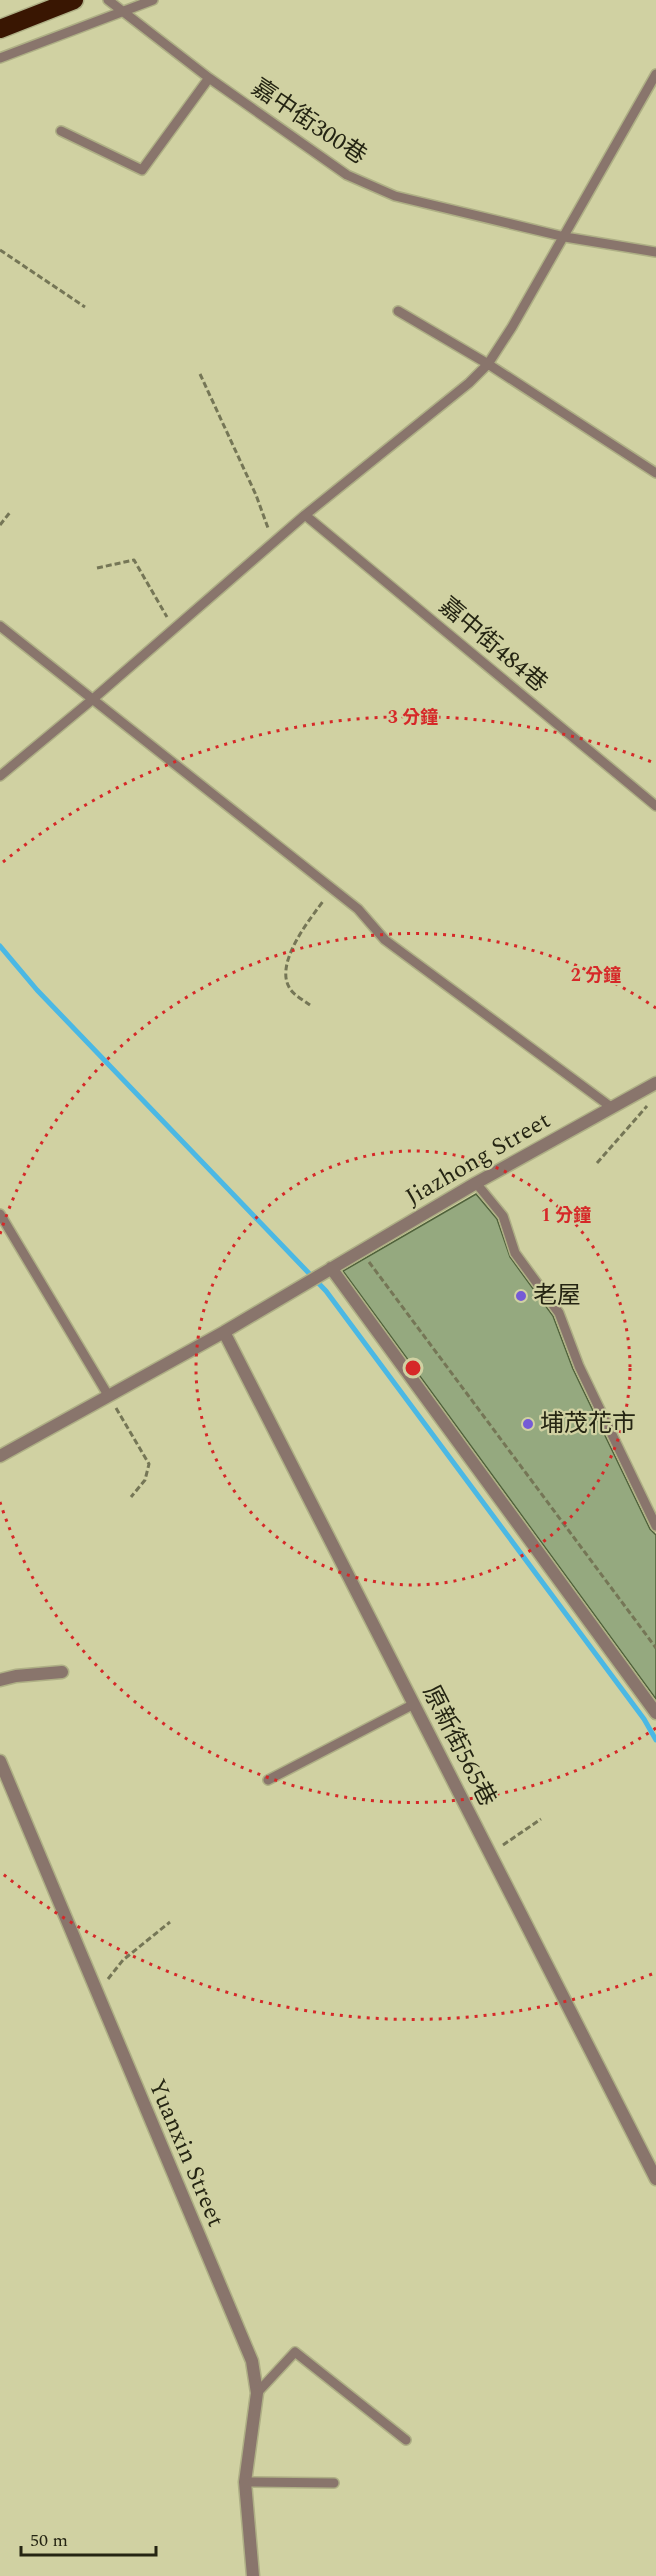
<svg xmlns="http://www.w3.org/2000/svg" width="656" height="2576" viewBox="0 0 656 2576" font-family="Spectral,'Noto Sans TC',serif">
	<rect width="100%" height="100%" fill="#d0d1a2"/>
	<g fill="none" stroke-linecap="round" stroke-linejoin="round">
		<path stroke="#4bb8e4" stroke-width="5" d="M 0,946 L 37,990 L 326,1291 L 644,1719 L 656,1740"/>
	</g>
	<path fill="#95a97f" stroke="#50623b" stroke-width="1.5" d="M 476,1194 L 497,1219 L 510,1257 L 553,1316 L 573,1369 L 650,1529 L 656,1535 L 656,1699 L 343,1271 Z"/>
	<g fill="none" stroke-linecap="round" stroke-linejoin="round">
		<g stroke="#aeaf85" stroke-width="12">
			<path id="lane" d="M 108,0 L 209,78 L 347,175 L 395,196 L 565,237 L 656,252
				M 0,58 L 153,0
				M 61,131 L 142,170 L 209,78
				M 398,311 L 488,364 L 656,473
				M 305,515 L 656,806
				M 0,626 L 358,909 L 385,940 L 611,1107
				M 0,776 L 93,699 L 305,515 L 469,383 L 488,364 L 512,327 L 656,74
				M 476,1183 L 503,1216 L 515,1253 L 559,1313 L 579,1366 L 656,1526
				M 0,1214 L 108,1395
				M 268,1780 L 414,1704
				M 257,2393 L 295,2352 L 406,2440
				M 245,2482 L 334,2483"/>
		</g>
		<g stroke="#aeaf85" stroke-width="15">
			<path id="street" d="M 331,1268 L 656,1713
				M 224,1332 L 656,2179
				M 0,1456 L 224,1332 L 476,1183 L 656,1083
				M 0,1680 L 16,1676 L 62,1672
				M 0,1761 L 252,2361 L 257,2393 L 245,2482 L 253,2576"/>
		</g>
		<g stroke="#aeaf85" stroke-width="21">
			<path id="highway" d="M 0,29 L 74,0"/>
		</g>
		<path stroke="#757656" stroke-width="3" stroke-dasharray="6 3" stroke-linecap="butt" d="M 0,250 L 85,307
			M 200,374 L 256,495 L 268,528
			M 0,525 L 11,511
			M 97,568 L 134,560 L 167,617
			M 310,1005 C 303,1000 292,994 289,987 C 275,962 310,919 324,900
			M 597,1163 L 647,1106
			M 369,1262 L 656,1648
			M 116,1408 L 149,1464 L 145,1480 L 131,1497
			M 503,1845 L 541,1819
			M 108,1979 L 123,1960 L 170,1922"/>
		<use href="#lane" stroke="#89756c" stroke-width="9"/>
		<use href="#street" stroke="#89756c" stroke-width="12"/>
		<use href="#highway" stroke="#391602" stroke-width="18"/>
	</g>
	<g fill="none" stroke="#d62828" stroke-width="3" stroke-dasharray="3 6">
		<circle cx="413" cy="1368" r="217"/>
		<path d="M656 1728A434 434 0 0 1 0 1502M0 1234A434 434 0 0 1 656 1008"/>
		<path d="M652 1974A651 651 0 0 1 3 1874M3 862A651 651 0 0 1 652 762"/>
	</g>
	<g fill="#755bd6" stroke="#d0d1a2" stroke-width="2">
		<circle cx="521" cy="1296" r="6"/>
		<circle cx="528" cy="1424" r="6"/>
	</g>
	<g text-anchor="middle" dominant-baseline="central" stroke-width="4.5" stroke-linejoin="round" paint-order="stroke">
		<g font-size="24" fill="#252513" stroke="#d0d1a2">
			<text transform="translate(309 122) rotate(34)">嘉中街300巷</text>
			<text transform="translate(493 645) rotate(40)">嘉中街484巷</text>
			<text transform="translate(478 1159) rotate(-30)">Jiazhong Street</text>
			<text transform="translate(459 1746) rotate(63)">原新街565巷</text>
			<text transform="translate(186 2153) rotate(67)">Yuanxin Street</text>
		</g>
		<g font-size="24" fill="#252513" stroke="#d0d1a2" text-anchor="start">
			<text x="533" y="1296">老屋</text>
			<text x="540" y="1424">埔茂花市</text>
		</g>
	</g>
	<circle cx="413" cy="1368" r="9" fill="#d62828" stroke="#d0d1a2" stroke-width="3"/>
	<g font-size="18" text-anchor="middle" font-weight="bold" fill="#d62828" stroke="#d0d1a2" stroke-width="4.5" stroke-linejoin="round" paint-order="stroke">
		<text x="413" y="723">3 分鐘</text>
		<text x="596" y="981">2 分鐘</text>
		<text x="566" y="1221">1 分鐘</text>
	</g>
	<path d="M21 2546v9h135v-9" fill="none" stroke="#252513" stroke-width="3"/>
	<text x="30" y="2546" font-size="18" fill="#252513" stroke="#d0d1a2" stroke-width="4.5" paint-order="stroke">50 m</text>
</svg>
